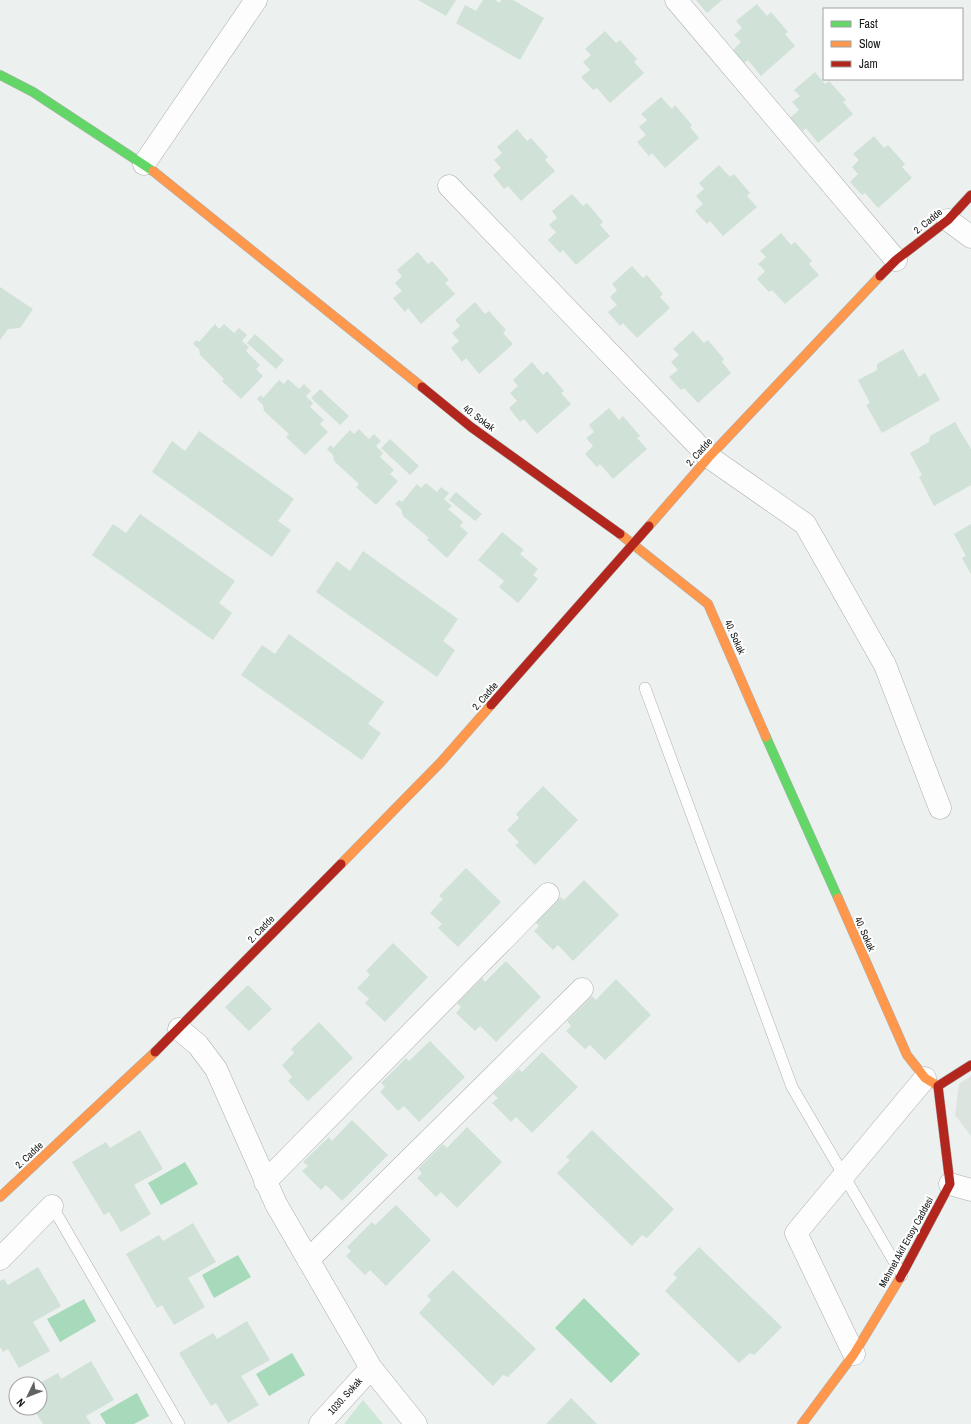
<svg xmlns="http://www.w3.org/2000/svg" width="971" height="1424" viewBox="0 0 971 1424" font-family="'Archivo Narrow',sans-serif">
	<rect width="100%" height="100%" fill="#ecf0ee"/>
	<path fill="#dbe4de" d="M 971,1076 L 971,1136 L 955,1115 L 959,1084 Z"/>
	<path fill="#cde7d6" d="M 363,1400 L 383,1424 L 344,1424 Z"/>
	<path fill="#a7dabb" d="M 185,1162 L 198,1184 L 161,1205 L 148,1183 Z
		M 238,1255 L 251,1277 L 214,1298 L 202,1275 Z
		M 584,1298 L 640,1354 L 611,1383 L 555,1328 Z
		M 84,1299 L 96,1321 L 60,1342 L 47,1319 Z
		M 292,1353 L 305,1375 L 269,1396 L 256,1374 Z
		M 137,1393 L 149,1416 L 134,1424 L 106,1424 L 100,1414 Z"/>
	<path fill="#d0e1d7" d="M 418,0 L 456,0 L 446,16 Z
		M 483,0 L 495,0 L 500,3 L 501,0 L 513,0 L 544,18 L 520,60 L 456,23 L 465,5 L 476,11 Z
		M 696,0 L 722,0 L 707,13 Z
		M 757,4 L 767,16 L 771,12 L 788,32 L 785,34 L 795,46 L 761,76 L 748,60 L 744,63 L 733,50 L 741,42 L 734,35 L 742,28 L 736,21 Z
		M 605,31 L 616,43 L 620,40 L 637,59 L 634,62 L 644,73 L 610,103 L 597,88 L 593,90 L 581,77 L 590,70 L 583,62 L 591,55 L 585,49 Z
		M 815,72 L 825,84 L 829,81 L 846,100 L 843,102 L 853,114 L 818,143 L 806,128 L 803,131 L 790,118 L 799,110 L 792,102 L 800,96 L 794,90 Z
		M 661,97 L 672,109 L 675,105 L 692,125 L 690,127 L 699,138 L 665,168 L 652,153 L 649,156 L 637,142 L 646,135 L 639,127 L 647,120 L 641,114 Z
		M 517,129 L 527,141 L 531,138 L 548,157 L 545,160 L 555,171 L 521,201 L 508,186 L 504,189 L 493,175 L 501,168 L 494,160 L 502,153 L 497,147 Z
		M 874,136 L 884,148 L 888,145 L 905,164 L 902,167 L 912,178 L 878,208 L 865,193 L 862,195 L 850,182 L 858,174 L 852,167 L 859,160 L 853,154 Z
		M 719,165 L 730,177 L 734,174 L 750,193 L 747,196 L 757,207 L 723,236 L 710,221 L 707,224 L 695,211 L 703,204 L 696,196 L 704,189 L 699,183 Z
		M 572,194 L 583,206 L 587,203 L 603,222 L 600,225 L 610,236 L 576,265 L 563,250 L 560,253 L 548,240 L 556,232 L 549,225 L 557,218 L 552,211 Z
		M 781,233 L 791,245 L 795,242 L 812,261 L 809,264 L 819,275 L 785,304 L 772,290 L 769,292 L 757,279 L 765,271 L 758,264 L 766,257 L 760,251 Z
		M 418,252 L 428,264 L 432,261 L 449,280 L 445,283 L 455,294 L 421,324 L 408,308 L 405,312 L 393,298 L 402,291 L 395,283 L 402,276 L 397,270 Z
		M 632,266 L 643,278 L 647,275 L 663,294 L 660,297 L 670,308 L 637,338 L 623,323 L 620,326 L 608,312 L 617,305 L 610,297 L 617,290 L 612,284 Z
		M 0,287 L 33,309 L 20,328 L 8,329 L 0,340 Z
		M 475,302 L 485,314 L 489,311 L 506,330 L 503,333 L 513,344 L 479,374 L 466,358 L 462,362 L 451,348 L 459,341 L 452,333 L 460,326 L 455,320 Z
		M 215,324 L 219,329 L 224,324 L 234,333 L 239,328 L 247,335 L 242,341 L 249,347 L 246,351 L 260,365 L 256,369 L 263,376 L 241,399 L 222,381 L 224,379 L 200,355 L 199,349 L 193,344 L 196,340 L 199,342 Z
		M 693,331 L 704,343 L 708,340 L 724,359 L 722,362 L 731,373 L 698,403 L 684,388 L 681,390 L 669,377 L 678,370 L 671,362 L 679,355 L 673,349 Z
		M 255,334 L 284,360 L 276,369 L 247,343 Z
		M 903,349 L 919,377 L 925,373 L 940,400 L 882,433 L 866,405 L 870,403 L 858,380 L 877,370 L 877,364 Z
		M 532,362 L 543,375 L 547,371 L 564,391 L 561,393 L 571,404 L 537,434 L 524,419 L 520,422 L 509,408 L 517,401 L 510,393 L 518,386 L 513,380 Z
		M 288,379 L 299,389 L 304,384 L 311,391 L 306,396 L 313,403 L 310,407 L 324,420 L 320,424 L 328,432 L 305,455 L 286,437 L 289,434 L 264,411 L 263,405 L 257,399 L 261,395 L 263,398 L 279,380 L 284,384 Z
		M 320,389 L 349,416 L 340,425 L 311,398 Z
		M 609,408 L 619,420 L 623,416 L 640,436 L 637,438 L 647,449 L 613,479 L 600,464 L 597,467 L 585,454 L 593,446 L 586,438 L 594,432 L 589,425 Z
		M 955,422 L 971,449 L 971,485 L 934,506 L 919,477 L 922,475 L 910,453 L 929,442 L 930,436 Z
		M 359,429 L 369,439 L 374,434 L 381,441 L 376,446 L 383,453 L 380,457 L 394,470 L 390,474 L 398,481 L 376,505 L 356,487 L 359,484 L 334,461 L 333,455 L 327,449 L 331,445 L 333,448 L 350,430 L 354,434 Z
		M 199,431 L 294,499 L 278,521 L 291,530 L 272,557 L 152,472 L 172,441 L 185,451 Z
		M 390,439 L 419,466 L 410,475 L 381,448 Z
		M 426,483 L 437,492 L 441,487 L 449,493 L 444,499 L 452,506 L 448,509 L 463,522 L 460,526 L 468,533 L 447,558 L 427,540 L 429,538 L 403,516 L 401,509 L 395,504 L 399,500 L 402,502 L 417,484 L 421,488 Z
		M 456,492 L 482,514 L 475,521 L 449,500 Z
		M 140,514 L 235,581 L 219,603 L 232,613 L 213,640 L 92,555 L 113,524 L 126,533 Z
		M 971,524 L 971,574 L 962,558 L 966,556 L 954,534 Z
		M 502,532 L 524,550 L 520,554 L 538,569 L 533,575 L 538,579 L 518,603 L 499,587 L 504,581 L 478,560 Z
		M 363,551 L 458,619 L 443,641 L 455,650 L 437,677 L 316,592 L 337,561 L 350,571 Z
		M 289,634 L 384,702 L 368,724 L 381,733 L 362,760 L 241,675 L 262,645 L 275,654 Z
		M 543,786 L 578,820 L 535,865 L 515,845 L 519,842 L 507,830 L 519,818 L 516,814 Z
		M 466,868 L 501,902 L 458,947 L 438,928 L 442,924 L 430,913 L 443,899 L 439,896 Z
		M 584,880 L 619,915 L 573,961 L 558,945 L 553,950 L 534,931 L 539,926 L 535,922 L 560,897 L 564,900 Z
		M 393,943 L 428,977 L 385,1022 L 365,1003 L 369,999 L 357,988 L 370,975 L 366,971 Z
		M 506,961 L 541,997 L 496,1042 L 480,1026 L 475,1031 L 456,1013 L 461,1007 L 457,1003 L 482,978 L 485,982 Z
		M 616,979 L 651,1015 L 605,1060 L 590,1045 L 585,1049 L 566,1031 L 571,1026 L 567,1021 L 592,996 L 596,1000 Z
		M 248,985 L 272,1009 L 249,1031 L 225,1007 Z
		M 319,1022 L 353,1058 L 308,1101 L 288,1081 L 292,1077 L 282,1065 L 294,1053 L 291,1049 Z
		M 430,1041 L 465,1077 L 419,1122 L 404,1106 L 398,1111 L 380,1092 L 385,1087 L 381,1083 L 406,1058 L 409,1061 Z
		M 542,1052 L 578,1087 L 532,1133 L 516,1117 L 511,1122 L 492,1103 L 498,1098 L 493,1094 L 519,1069 L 522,1072 Z
		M 352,1120 L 388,1155 L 342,1201 L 326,1185 L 321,1190 L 302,1171 L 308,1166 L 303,1162 L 329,1137 L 332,1141 Z
		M 467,1127 L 502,1162 L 457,1208 L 441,1192 L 436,1197 L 417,1178 L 422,1173 L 418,1169 L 443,1144 L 447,1148 Z
		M 140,1130 L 163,1169 L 134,1185 L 151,1214 L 121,1232 L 109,1212 L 104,1215 L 72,1162 L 106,1142 L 110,1148 Z
		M 592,1130 L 674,1209 L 647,1238 L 642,1235 L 632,1246 L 557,1173 L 570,1160 L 566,1157 Z
		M 396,1205 L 431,1240 L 386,1286 L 370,1270 L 365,1275 L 346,1256 L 351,1251 L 347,1247 L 372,1222 L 375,1225 Z
		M 193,1223 L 216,1262 L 188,1278 L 205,1307 L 174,1325 L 162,1305 L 157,1308 L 126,1254 L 159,1235 L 163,1241 Z
		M 699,1247 L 782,1327 L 754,1355 L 750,1353 L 739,1363 L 665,1291 L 677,1278 L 673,1274 Z
		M 38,1267 L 61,1306 L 33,1322 L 50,1351 L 19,1368 L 8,1349 L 3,1352 L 0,1347 L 0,1281 L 4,1279 L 8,1285 Z
		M 453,1270 L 536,1349 L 508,1377 L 503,1375 L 493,1386 L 419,1313 L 431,1300 L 427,1296 Z
		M 247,1321 L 270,1360 L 241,1376 L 259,1405 L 228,1423 L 216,1403 L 211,1406 L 179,1353 L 213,1333 L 217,1339 Z
		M 91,1361 L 114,1400 L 86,1416 L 91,1424 L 43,1424 L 33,1408 L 40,1408 L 40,1383 L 58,1373 L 61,1379 Z
		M 571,1398 L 597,1424 L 546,1424 Z"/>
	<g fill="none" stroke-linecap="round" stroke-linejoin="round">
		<g stroke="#acafad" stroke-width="12">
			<path id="lane" d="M 645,688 L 792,1087 L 902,1275
				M 52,1206 L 179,1424"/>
		</g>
		<g stroke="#acafad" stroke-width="23">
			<path id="street" d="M 676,0 L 896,260
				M 144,164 L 256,0
				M 449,186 L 709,457 L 805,524 L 885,665 L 940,808
				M 948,220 L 971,237
				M 179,1029 L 198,1045 L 216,1069 L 276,1204 L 371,1368 L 416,1424
				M 265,1182 L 548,894
				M 950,1184 L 971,1190
				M 0,1259 L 52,1206
				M 308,1260 L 582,989
				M 854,1354 L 796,1233 L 925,1078
				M 320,1424 L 371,1368"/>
		</g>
		<g stroke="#acafad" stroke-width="10">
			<path id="fast" d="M 0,75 L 33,92 L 153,171
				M 766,737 L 838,898"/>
		</g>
		<g stroke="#acafad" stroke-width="10">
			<path id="slow" d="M 153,171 L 422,387
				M 649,526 L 709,457 L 880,276
				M 620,534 L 708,604 L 766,737
				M 341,864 L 441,762 L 491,705
				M 838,898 L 907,1055 L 925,1078 L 938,1086
				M 0,1197 L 155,1052
				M 802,1424 L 854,1354 L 900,1278"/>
		</g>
		<g stroke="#acafad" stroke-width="10">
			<path id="jam" d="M 880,276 L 896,260 L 948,220 L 971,195
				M 422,387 L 471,427 L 620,534
				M 491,705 L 649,526
				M 155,1052 L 341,864
				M 900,1278 L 950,1184 L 938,1086 L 971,1065"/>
		</g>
		<use href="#lane" stroke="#fcfdfc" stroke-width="11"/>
		<use href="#street" stroke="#fcfdfc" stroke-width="22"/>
		<use href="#fast" stroke="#63d668" stroke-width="9"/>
		<use href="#slow" stroke="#ff974d" stroke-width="9"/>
		<use href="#jam" stroke="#b3261e" stroke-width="9"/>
	</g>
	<g text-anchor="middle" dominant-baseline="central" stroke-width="4" stroke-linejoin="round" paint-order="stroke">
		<g font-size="10" fill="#141715" stroke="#fff">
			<text transform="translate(928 221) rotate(-39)">2. Cadde</text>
			<text transform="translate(479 418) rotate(37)">40. Sokak</text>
			<text transform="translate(699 452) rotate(-48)">2. Cadde</text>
			<text transform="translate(735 637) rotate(66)">40. Sokak</text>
			<text transform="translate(485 696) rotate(-49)">2. Cadde</text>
			<text transform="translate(261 929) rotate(-46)">2. Cadde</text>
			<text transform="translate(865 934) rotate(66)">40. Sokak</text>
			<text transform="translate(29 1155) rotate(-43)">2. Cadde</text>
			<text transform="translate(906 1242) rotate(-61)">Mehmet Akif Ersoy Caddesi</text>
			<text transform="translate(345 1396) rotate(-48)">1030. Sokak</text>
		</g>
	</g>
	<rect x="823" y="8" width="140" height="72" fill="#ffffff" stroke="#a1a2a1"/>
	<rect x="831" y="21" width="20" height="6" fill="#63d668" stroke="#a1a2a1"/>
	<text x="859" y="28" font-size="12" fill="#141715">Fast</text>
	<rect x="831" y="41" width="20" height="6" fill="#ff974d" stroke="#a1a2a1"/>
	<text x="859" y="48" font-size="12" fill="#141715">Slow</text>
	<rect x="831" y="61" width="20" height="6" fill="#b3261e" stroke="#a1a2a1"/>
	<text x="859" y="68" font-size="12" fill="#141715">Jam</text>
	<g transform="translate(28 1396) rotate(227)"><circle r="19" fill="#ffffff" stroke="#a1a2a1"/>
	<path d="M0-3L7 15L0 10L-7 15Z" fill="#606361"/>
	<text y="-6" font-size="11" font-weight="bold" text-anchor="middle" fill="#141715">N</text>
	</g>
</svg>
